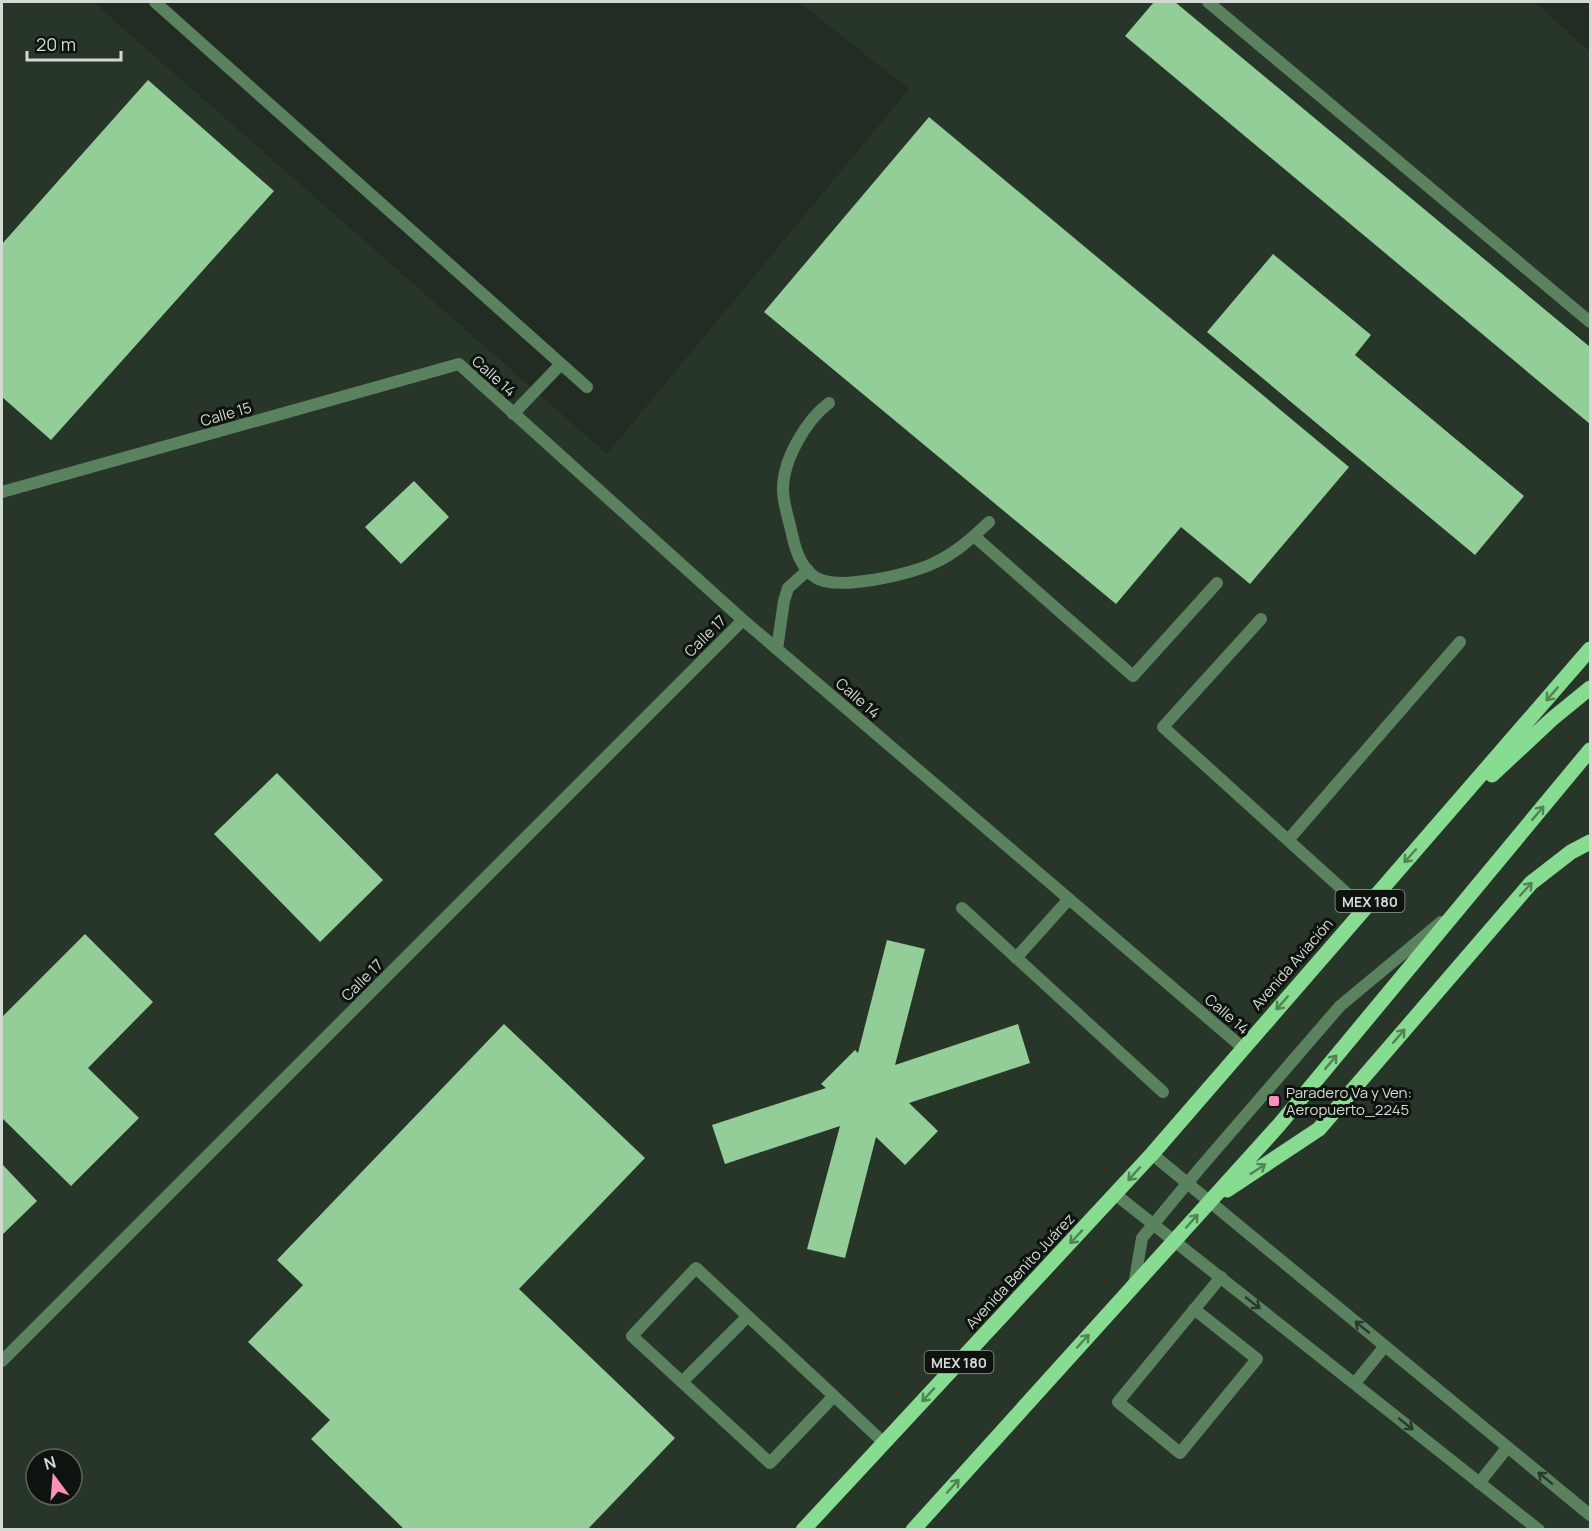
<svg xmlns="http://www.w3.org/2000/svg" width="1592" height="1531" viewBox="0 0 1592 1531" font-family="Manrope,sans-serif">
	<rect width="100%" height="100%" fill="#222c23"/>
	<path fill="#273629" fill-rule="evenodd" d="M 2,2 L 93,2 L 607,454 L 909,89 L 799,2 L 1535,2 L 1590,52 L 1590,1529 L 2,1530 ZM 36,1459 L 72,1459 L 72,1495 L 36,1495 Z"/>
	<path fill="#93ce98" d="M 1154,2 L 1175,2 L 1590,347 L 1590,424 L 1125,36 Z
		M 148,80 L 274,191 L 51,440 L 2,397 L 2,244 Z
		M 929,117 L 1349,467 L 1250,584 L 1181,527 L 1116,604 L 764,312 Z
		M 1273,254 L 1371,335 L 1355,355 L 1524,496 L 1475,555 L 1207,332 Z
		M 414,481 L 449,517 L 401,564 L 365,527 Z
		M 277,773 L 383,880 L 320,942 L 214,834 Z
		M 85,934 L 153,1002 L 88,1068 L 139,1118 L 71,1186 L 2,1118 L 2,1017 Z
		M 887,940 L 925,949 L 895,1065 L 1018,1024 L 1030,1063 L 909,1103 L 938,1131 L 905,1165 L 876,1137 L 845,1258 L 807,1249 L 840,1126 L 725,1164 L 712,1125 L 826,1088 L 821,1084 L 855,1050 L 858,1053 Z
		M 504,1024 L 645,1158 L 519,1289 L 675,1438 L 587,1530 L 405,1530 L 311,1439 L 330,1420 L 248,1342 L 303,1285 L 277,1260 Z
		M 2,1164 L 37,1201 L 2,1235 Z"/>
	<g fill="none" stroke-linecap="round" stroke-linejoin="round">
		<path stroke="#5a825e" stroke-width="12" d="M 155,2 L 587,387
			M 1208,2 L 1590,322
			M 829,403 C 806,420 783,460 783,489 C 783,504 789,520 792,534 C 795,549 801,568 815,577 C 836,592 912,574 934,563 C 956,553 972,538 989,522
			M 513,414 L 561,364
			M 974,536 L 1133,676 L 1217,583
			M 1261,619 L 1163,727 L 1363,908
			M 777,649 L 784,601 L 788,588 L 808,570
			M 1289,839 L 1460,642
			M 962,908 L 1163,1092
			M 1016,958 L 1069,899
			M 696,1268 L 834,1396 L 770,1463 L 632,1336 Z
			M 1134,1285 L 1142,1238 L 1200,1168 L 1340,1006 L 1441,922
			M 1194,1309 L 1257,1359 L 1180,1453 L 1118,1402 L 1221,1277
			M 682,1382 L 748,1316
			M 834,1396 L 884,1443"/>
		<path stroke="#5a825e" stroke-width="12" d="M 2,492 L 459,364 L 743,620 L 1243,1048
			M 1152,1154 L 1590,1515
			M 1115,1194 L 1539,1530
			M 2,1361 L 743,620
			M 1355,1383 L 1385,1346
			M 1479,1483 L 1507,1448"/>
		<path stroke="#88dc91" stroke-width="15" d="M 1492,775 L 1552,719 L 1590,688
			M 1227,1190 L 1319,1129 L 1531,883 L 1571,852 L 1590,842
			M 803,1530 L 1152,1154 L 1590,649
			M 913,1530 L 1279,1125 L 1590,750"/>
	</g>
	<defs><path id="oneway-shaft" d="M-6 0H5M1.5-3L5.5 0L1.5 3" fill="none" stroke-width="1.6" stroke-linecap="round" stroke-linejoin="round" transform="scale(1.5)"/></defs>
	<g stroke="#528256">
		<use href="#oneway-shaft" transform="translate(1552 694) rotate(131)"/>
		<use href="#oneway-shaft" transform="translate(1538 813) rotate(-50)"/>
		<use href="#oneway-shaft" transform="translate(1410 856) rotate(132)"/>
		<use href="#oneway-shaft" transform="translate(1526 889) rotate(-48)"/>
		<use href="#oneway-shaft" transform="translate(1282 1003) rotate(131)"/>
		<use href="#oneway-shaft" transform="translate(1399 1036) rotate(-49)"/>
		<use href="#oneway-shaft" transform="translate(1331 1062) rotate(-50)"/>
		<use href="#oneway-shaft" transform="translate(1258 1169) rotate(-33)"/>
		<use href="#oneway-shaft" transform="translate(1134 1174) rotate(132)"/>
		<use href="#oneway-shaft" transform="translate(1192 1221) rotate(-48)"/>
		<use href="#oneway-shaft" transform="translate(1076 1237) rotate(133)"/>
		<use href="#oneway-shaft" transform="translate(1083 1341) rotate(-48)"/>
		<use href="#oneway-shaft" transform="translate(928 1395) rotate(133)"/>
		<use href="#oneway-shaft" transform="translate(953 1486) rotate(-48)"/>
	</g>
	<g stroke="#293a2b">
		<use href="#oneway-shaft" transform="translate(1253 1303) rotate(38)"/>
		<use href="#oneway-shaft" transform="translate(1362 1327) rotate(-141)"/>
		<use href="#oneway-shaft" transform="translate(1406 1424) rotate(39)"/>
		<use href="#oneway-shaft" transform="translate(1545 1478) rotate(-141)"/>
	</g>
	<rect fill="#ff8eb9" stroke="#0f130f" stroke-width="2" x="1268" y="1095" width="12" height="12" rx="3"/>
	<g text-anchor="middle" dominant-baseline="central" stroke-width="6" stroke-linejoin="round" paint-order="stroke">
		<g fill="#0f130f" stroke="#989e98" stroke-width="1.5">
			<rect x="1335.5" y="890" width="69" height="22" rx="4.5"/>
			<rect x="924.5" y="1351" width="69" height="22" rx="4.5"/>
		</g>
		<g font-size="14" font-weight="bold" fill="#d3d9d3">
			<text x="1370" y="901">MEX 180</text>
			<text x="959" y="1362">MEX 180</text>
		</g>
		<g font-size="15" fill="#d3d9d3" stroke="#0f130f">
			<text transform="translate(494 376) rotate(42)">Calle 14</text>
			<text transform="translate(226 414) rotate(-16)">Calle 15</text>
			<text transform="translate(705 636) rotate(-45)">Calle 17</text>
			<text transform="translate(858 698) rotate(41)">Calle 14</text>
			<text transform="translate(1292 964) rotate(-49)">Avenida Aviación</text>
			<text transform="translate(362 980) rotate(-45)">Calle 17</text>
			<text transform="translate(1227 1014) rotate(41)">Calle 14</text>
			<text transform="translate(1020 1271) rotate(-47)">Avenida Benito Juárez</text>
		</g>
		<g font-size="15" fill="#d3d9d3" stroke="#0f130f" text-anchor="start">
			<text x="1286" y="1092">Paradero Va y Ven:<tspan x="1286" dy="17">Aeropuerto_2245</tspan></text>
		</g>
	</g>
	<rect width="1592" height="1531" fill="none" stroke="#d3d9d3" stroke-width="6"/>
	<g transform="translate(54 1477) rotate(344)"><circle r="28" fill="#0f130f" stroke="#5d625d" stroke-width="1.5"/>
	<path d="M0-4.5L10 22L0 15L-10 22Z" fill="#ff8eb9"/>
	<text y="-9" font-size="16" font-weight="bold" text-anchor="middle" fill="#d3d9d3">N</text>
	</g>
	<path d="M27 51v9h94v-9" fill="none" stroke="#d3d9d3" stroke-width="3"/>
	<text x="36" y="51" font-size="18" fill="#d3d9d3" stroke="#0f130f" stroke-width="4.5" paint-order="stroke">20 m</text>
</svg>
